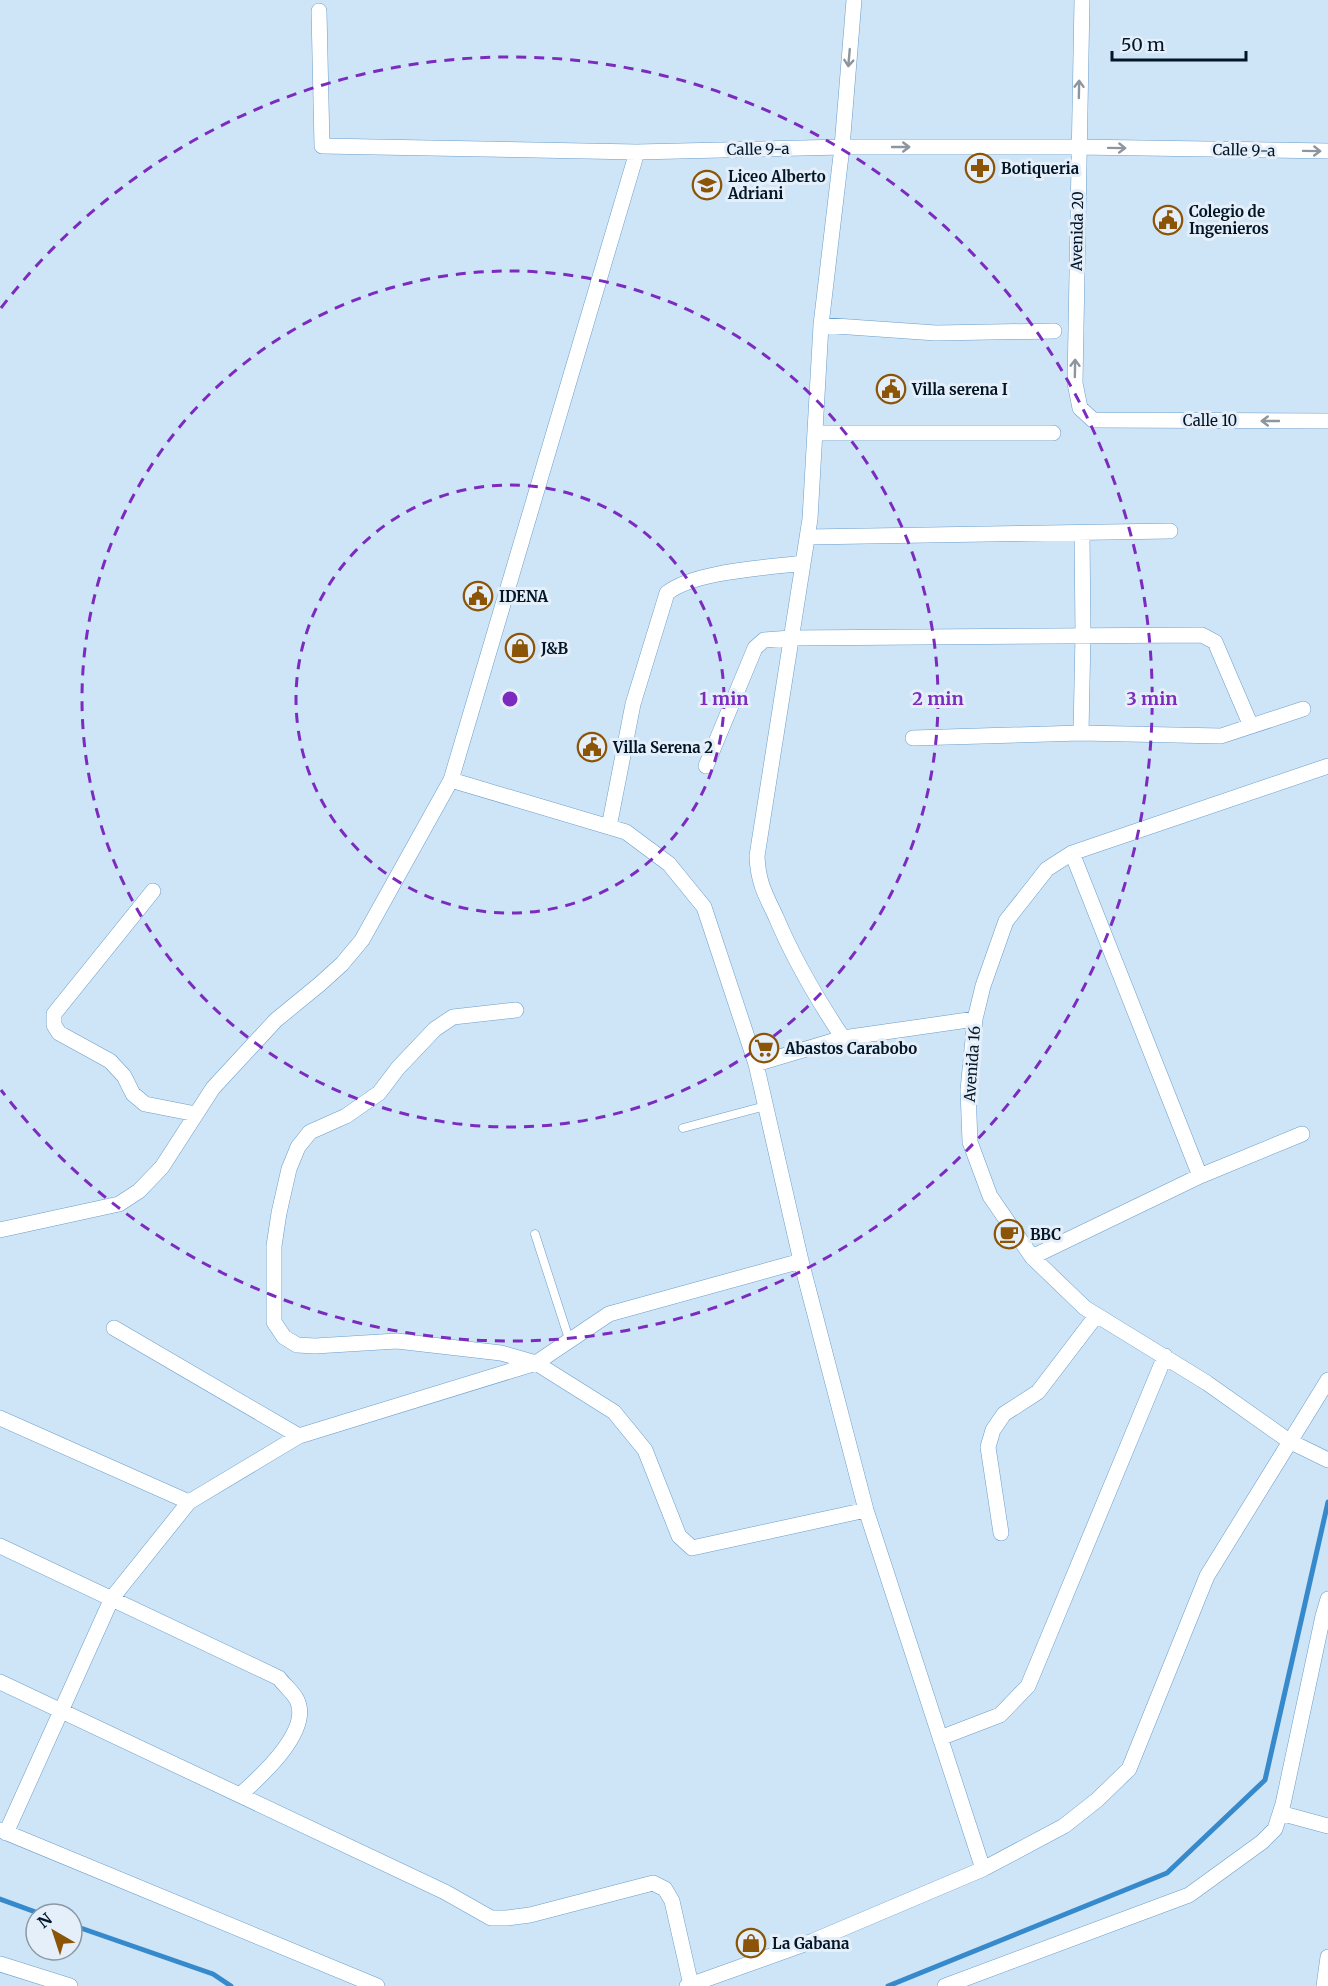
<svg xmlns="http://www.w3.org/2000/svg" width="1328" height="1986" viewBox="0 0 1328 1986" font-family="Merriweather,serif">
	<rect width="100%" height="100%" fill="#cee4f7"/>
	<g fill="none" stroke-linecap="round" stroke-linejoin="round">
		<path stroke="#3689cb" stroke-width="5" d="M 0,1899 L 41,1914
			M 72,1925 L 213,1974 L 231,1986
			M 888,1986 L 1167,1873 L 1265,1780 L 1328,1502"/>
		<g stroke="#6a9ecb" stroke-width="9">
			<path id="service" d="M 683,1128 L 765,1106
				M 535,1234 L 570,1342"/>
		</g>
		<g stroke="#6a9ecb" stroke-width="16">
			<path id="minor" d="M 854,0 L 842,147 L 821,325 L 810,519 L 757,856 C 758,882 765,894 776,917 C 794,960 817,999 843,1038 L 975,1019
				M 1082,0 L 1075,383 L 1080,408 L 1093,420 L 1328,421
				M 319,11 L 322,146 L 637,152 L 842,147 L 1078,147 L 1328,151
				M 821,325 L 936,333 L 1054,331
				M 815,433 L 1053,433
				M 808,537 L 1170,531
				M 1081,733 L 1083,635 L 1082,533
				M 913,738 L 1081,733 L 1221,736 L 1303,709
				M 706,766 L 755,648 L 764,640 L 791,638 L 1202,635 L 1215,642 L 1251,726
				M 1328,766 L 1072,853 L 1047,869 L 1006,921 L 983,986 L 975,1019 L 968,1090 L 970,1142 L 990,1196 L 1032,1257 L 1085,1308 L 1207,1383 L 1289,1441 L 1328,1460
				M 451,780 L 626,832 L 669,864 L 704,907 L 756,1064 L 801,1261 L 866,1510 L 983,1869
				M 609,827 L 633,704 L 667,593 C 695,571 766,568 803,563
				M 153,891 L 54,1014 L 54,1025 L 59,1033 L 110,1061 L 124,1076 L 133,1094 L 145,1104 L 196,1114
				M 516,1010 L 453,1017 L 435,1029 L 398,1068 L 379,1093 L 346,1116 L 310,1132 L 298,1147 L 289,1169 L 279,1213 L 274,1246 L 274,1322 L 284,1337 L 297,1345 L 315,1346 L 397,1341 L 501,1353 L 536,1363 L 614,1412 L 645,1450 L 679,1536 L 692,1548 L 866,1510
				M 756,1064 L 843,1038
				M 1200,1176 L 1302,1134
				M 0,1230 L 119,1204 L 139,1191 L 162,1167 L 213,1088 L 276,1020 L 320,984 L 342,964 L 362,940 L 451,780 L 637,152
				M 1032,1257 L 1200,1176 L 1072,853
				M 114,1328 L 299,1436
				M 0,1418 L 189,1502
				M 1001,1533 L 988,1447 L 993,1430 L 1004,1414 L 1038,1392 L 1096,1316
				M 0,1546 L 279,1678 C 284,1685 293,1692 297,1700 C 312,1731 260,1777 240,1795
				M 0,1682 L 445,1892 L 491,1918 L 507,1918 L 530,1915 L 653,1883 L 665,1889 L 672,1901 L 691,1985
				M 940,1738 L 1000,1715 L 1028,1686 L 1165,1356
				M 1280,1813 L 1328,1826
				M 0,1830 L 377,1986
				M 6,1833 L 112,1598 L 189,1502 L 299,1436 L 536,1363 L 609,1314 L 801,1261
				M 0,1964 L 70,1986
				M 687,1986 L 813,1941 L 983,1869 L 1064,1826 L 1097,1800 L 1129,1769 L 1207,1576 L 1328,1380
				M 945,1986 L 1189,1895 L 1262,1842 L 1275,1829 L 1283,1804 L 1323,1616 L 1328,1599
				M 1324,1986 L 1328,1957"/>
		</g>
		<use href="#service" stroke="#fff" stroke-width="8"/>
		<use href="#minor" stroke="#fff" stroke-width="15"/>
	</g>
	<defs><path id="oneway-shaft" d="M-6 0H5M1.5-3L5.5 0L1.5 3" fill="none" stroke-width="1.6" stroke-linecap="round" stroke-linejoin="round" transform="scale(1.5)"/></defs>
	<g stroke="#8d969e">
		<use href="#oneway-shaft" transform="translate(849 58) rotate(95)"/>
		<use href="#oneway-shaft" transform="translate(1079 89) rotate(-89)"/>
		<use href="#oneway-shaft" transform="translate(901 147)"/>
		<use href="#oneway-shaft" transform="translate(1117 148) rotate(1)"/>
		<use href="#oneway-shaft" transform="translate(1312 151) rotate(1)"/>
		<use href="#oneway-shaft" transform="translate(1075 368) rotate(-89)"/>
		<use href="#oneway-shaft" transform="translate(1270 421) rotate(-180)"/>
	</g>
	<g fill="none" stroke="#7b2cbf" stroke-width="3" stroke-dasharray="10 8">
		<circle cx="510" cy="699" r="214"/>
		<circle cx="510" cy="699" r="428"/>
		<path d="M1 308A642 642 0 1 1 1 1090"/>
	</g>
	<defs>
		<g id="pharmacy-ring" transform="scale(1.5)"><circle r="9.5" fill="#e5eff9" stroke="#8b5407" stroke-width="1.5"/><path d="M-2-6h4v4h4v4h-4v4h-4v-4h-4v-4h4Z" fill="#8b5407"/></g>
		<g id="school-ring" transform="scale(1.5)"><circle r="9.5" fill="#e5eff9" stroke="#8b5407" stroke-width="1.5"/><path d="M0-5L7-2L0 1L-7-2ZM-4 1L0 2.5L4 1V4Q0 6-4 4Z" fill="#8b5407"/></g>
		<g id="civic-ring" transform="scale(1.5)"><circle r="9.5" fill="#e5eff9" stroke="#8b5407" stroke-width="1.5"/><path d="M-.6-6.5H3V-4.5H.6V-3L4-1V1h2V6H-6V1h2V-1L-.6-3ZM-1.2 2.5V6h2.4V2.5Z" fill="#8b5407"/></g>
		<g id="shop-ring" transform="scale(1.5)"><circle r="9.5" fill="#e5eff9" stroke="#8b5407" stroke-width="1.5"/><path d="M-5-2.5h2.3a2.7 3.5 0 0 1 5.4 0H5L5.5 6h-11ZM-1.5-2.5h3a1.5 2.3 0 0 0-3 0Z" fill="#8b5407"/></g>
		<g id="supermarket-ring" transform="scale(1.5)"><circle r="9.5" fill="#e5eff9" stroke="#8b5407" stroke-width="1.5"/><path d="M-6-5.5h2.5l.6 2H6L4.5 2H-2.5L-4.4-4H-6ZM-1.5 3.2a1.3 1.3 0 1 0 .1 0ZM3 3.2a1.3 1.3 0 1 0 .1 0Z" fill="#8b5407"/></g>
		<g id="cafe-ring" transform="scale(1.5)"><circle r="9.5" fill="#e5eff9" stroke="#8b5407" stroke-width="1.5"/><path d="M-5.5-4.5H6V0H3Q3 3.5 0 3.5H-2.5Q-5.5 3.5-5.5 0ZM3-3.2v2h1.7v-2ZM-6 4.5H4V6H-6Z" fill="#8b5407"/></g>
	</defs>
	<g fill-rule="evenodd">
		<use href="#pharmacy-ring" x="980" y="168"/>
		<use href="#school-ring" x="707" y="185"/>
		<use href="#civic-ring" x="1168" y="220"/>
		<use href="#civic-ring" x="891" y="389"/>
		<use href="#civic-ring" x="478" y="596"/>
		<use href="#shop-ring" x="520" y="648"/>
		<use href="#civic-ring" x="592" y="747"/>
		<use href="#supermarket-ring" x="764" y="1048"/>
		<use href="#cafe-ring" x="1009" y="1234"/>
		<use href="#shop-ring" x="751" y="1943"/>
	</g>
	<g text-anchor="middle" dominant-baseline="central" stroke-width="6" stroke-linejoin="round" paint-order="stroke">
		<g font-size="15" fill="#021627" stroke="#e5eff9">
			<text transform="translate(758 149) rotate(-1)">Calle 9-a</text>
			<text transform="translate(1244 150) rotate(1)">Calle 9-a</text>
			<text transform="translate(1077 231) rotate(-89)">Avenida 20</text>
			<text x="1210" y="420">Calle 10</text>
			<text transform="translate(972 1064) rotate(-86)">Avenida 16</text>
		</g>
		<g font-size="15" font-weight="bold" fill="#021627" stroke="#e5eff9" text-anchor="start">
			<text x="1001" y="168">Botiqueria</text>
			<text x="728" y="176">Liceo Alberto<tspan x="728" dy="17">Adriani</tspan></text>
			<text x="1189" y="211">Colegio de<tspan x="1189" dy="17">Ingenieros</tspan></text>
			<text x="912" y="389">Villa serena I</text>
			<text x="499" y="596">IDENA</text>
			<text x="541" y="648">J&amp;B</text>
			<text x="613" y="747">Villa Serena 2</text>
			<text x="785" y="1048">Abastos Carabobo</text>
			<text x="1030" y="1234">BBC</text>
			<text x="772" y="1943">La Gabana</text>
		</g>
	</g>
	<circle cx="510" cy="699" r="9" fill="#7b2cbf" stroke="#e5eff9" stroke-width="3"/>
	<g font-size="18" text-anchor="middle" font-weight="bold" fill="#7b2cbf" stroke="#e5eff9" stroke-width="6" stroke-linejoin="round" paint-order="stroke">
		<text x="724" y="705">1 min</text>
		<text x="938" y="705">2 min</text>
		<text x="1152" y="705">3 min</text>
	</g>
	<g transform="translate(54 1932) rotate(321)"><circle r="28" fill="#e5eff9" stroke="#8a98a5" stroke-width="1.5"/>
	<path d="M0-4.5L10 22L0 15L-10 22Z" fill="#8b5407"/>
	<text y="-9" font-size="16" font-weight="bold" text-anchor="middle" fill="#021627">N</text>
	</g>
	<path d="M1112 51v9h134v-9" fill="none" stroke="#021627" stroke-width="3"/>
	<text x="1121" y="51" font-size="18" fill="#021627" stroke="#e5eff9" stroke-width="4.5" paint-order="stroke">50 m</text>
</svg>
